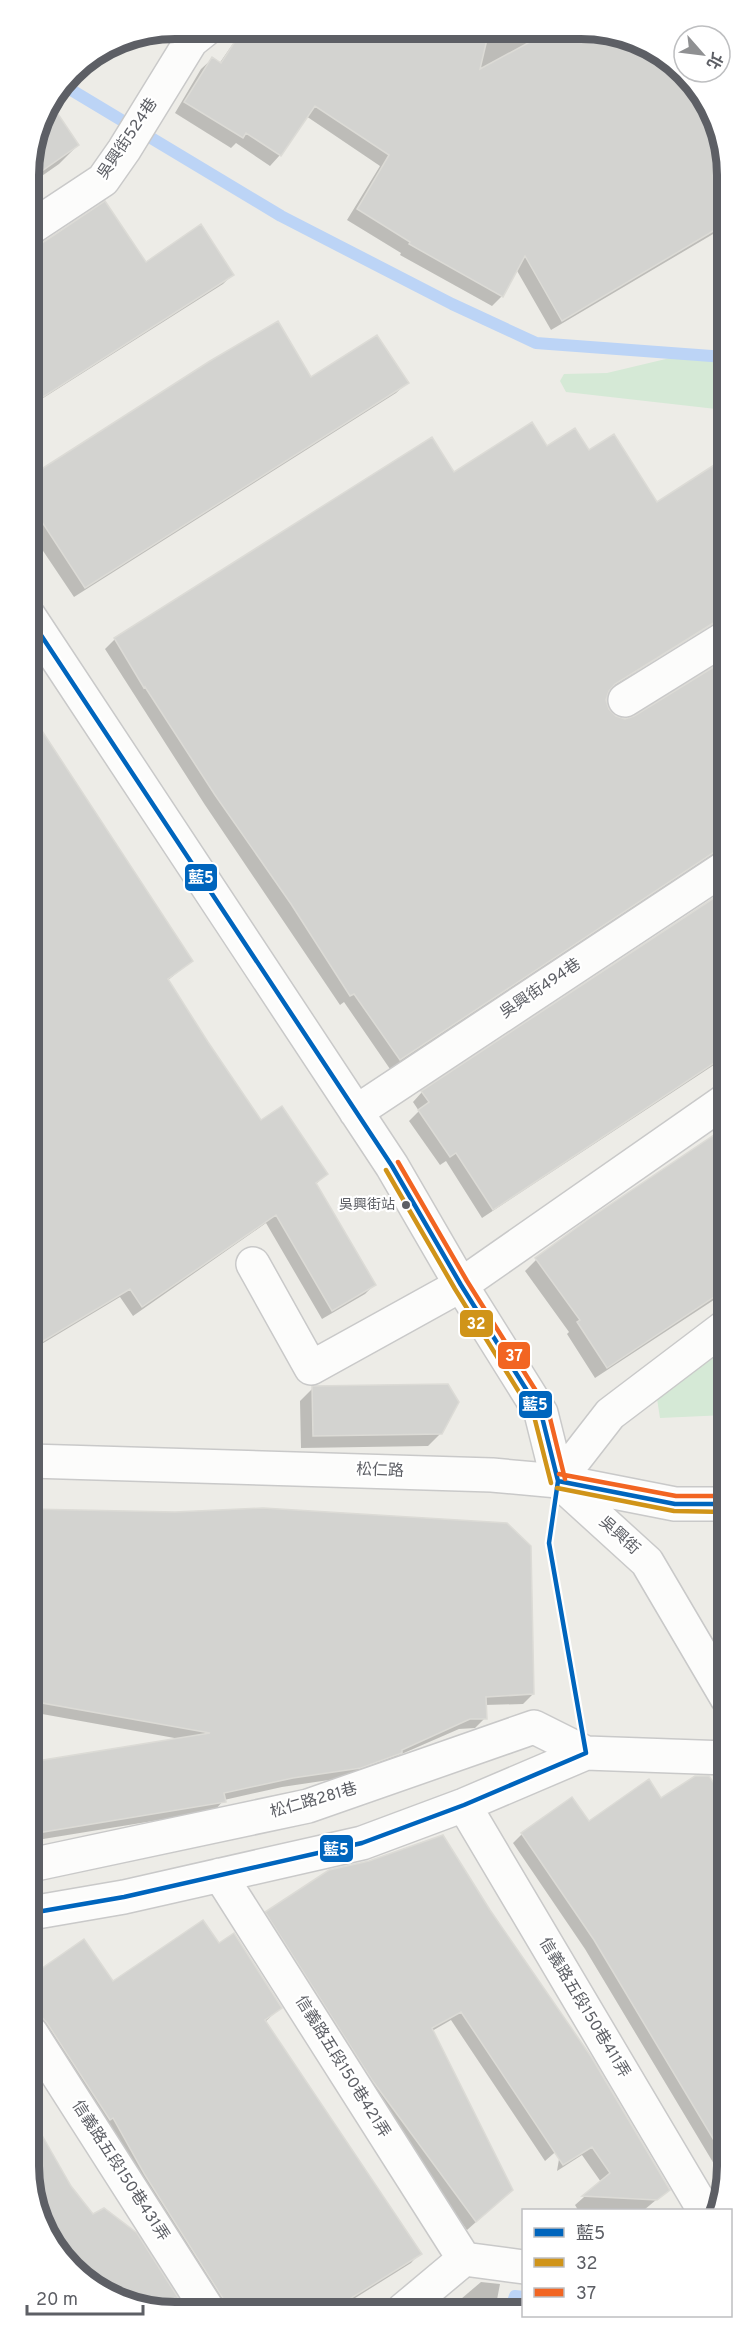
<svg xmlns="http://www.w3.org/2000/svg" width="756" height="2341" viewBox="0 0 756 2341" font-family="Overpass,'Noto Sans TC',sans-serif">
	<rect width="100%" height="100%" fill="#edece7"/>
	<path fill="#d5e9d6" d="M 707,353 L 725,354 L 725,410 L 566,392 L 560,381 L 564,374 L 607,373 L 670,358 Z
		M 726,1342 L 726,1415 L 660,1418 L 655,1386 Z"/>
	<path fill="#0003" d="M 243,29 L 255,29 L 271,40 L 274,29 L 610,31 L 685,72 L 725,146 L 725,227 L 551,330 L 516,269 L 502,296 L 492,306 L 400,255 L 401,253 L 347,220 L 380,166 L 306,116 L 280,155 L 270,166 L 236,143 L 231,148 L 175,113 L 201,69 L 212,59 L 219,64 Z
		M 57,116 L 78,145 L 59,164 L 29,185 L 29,165 L 38,129 Z
		M 104,203 L 146,264 L 232,275 L 223,284 L 29,407 L 29,253 Z
		M 311,379 L 407,383 L 396,393 L 74,597 L 29,530 L 29,479 Z
		M 547,448 L 588,452 L 656,504 L 725,459 L 725,613 L 604,693 L 579,775 L 725,683 L 726,861 L 715,857 L 704,861 L 390,1069 L 344,1002 L 340,1005 L 205,805 L 105,649 L 115,639 L 453,474 Z
		M 29,714 L 191,961 L 167,981 L 260,1123 L 326,1174 L 315,1185 L 374,1285 L 365,1294 L 322,1319 L 266,1223 L 133,1316 L 120,1297 L 30,1351 Z
		M 726,892 L 726,1057 L 482,1218 L 446,1161 L 440,1165 L 409,1121 L 419,1111 L 413,1102 L 422,1092 Z
		M 726,1130 L 726,1292 L 595,1378 L 567,1334 L 569,1332 L 525,1271 L 536,1260 Z
		M 313,1388 L 441,1433 L 428,1446 L 301,1448 L 300,1401 Z
		M 30,1509 L 533,1694 L 523,1704 L 485,1705 L 485,1718 L 475,1728 L 459,1729 L 397,1756 L 391,1763 L 349,1777 L 282,1787 L 224,1800 L 214,1811 L 31,1841 L 31,1763 L 180,1739 L 31,1712 Z
		M 661,1801 L 727,1805 L 727,2169 L 720,2174 L 585,1949 L 513,1843 L 522,1834 L 588,1823 Z
		M 330,1871 L 668,2190 L 644,2210 L 578,2210 L 575,2205 L 601,2182 L 582,2155 L 557,2171 L 561,2147 L 545,2161 L 451,2020 L 432,2031 L 502,2199 L 467,2230 L 364,2089 L 257,1922 L 266,1913 Z
		M 83,1941 L 113,1983 L 218,1945 L 280,2008 L 265,2022 L 420,2253 L 411,2263 L 336,2310 L 215,2310 L 31,2026 L 31,1978 Z
		M 481,2282 L 500,2284 L 495,2310 L 448,2310 Z"/>
	<g fill="none" stroke-linecap="round" stroke-linejoin="round">
		<path stroke="#bcd4f6" stroke-width="12" d="M 63,85 L 281,216 L 452,304 L 536,343 L 725,357
			M 510,2310 L 515,2296 L 524,2297"/>
	</g>
	<path fill="#d3d3d0" stroke="#dcdbd6" stroke-width="1.5" d="M 243,29 L 489,31 L 480,69 L 550,31 L 610,31 L 685,72 L 725,146 L 725,224 L 562,321 L 525,256 L 503,297 L 409,244 L 410,242 L 357,209 L 389,155 L 315,106 L 281,156 L 246,133 L 243,138 L 184,102 L 212,57 L 221,63 Z
		M 58,114 L 79,145 L 29,180 L 29,165 L 39,127 Z
		M 105,201 L 146,262 L 201,224 L 234,275 L 29,406 L 29,252 Z
		M 278,321 L 311,377 L 377,335 L 409,383 L 85,588 L 29,502 L 29,477 L 210,361 Z
		M 532,422 L 547,446 L 575,428 L 589,450 L 614,434 L 657,502 L 725,458 L 725,619 L 715,622 L 615,684 L 609,691 L 606,700 L 609,709 L 616,716 L 625,719 L 634,716 L 725,660 L 726,848 L 716,851 L 400,1060 L 354,994 L 350,996 L 291,904 L 215,795 L 145,687 L 144,688 L 114,638 L 432,437 L 454,472 Z
		M 29,711 L 193,961 L 168,979 L 208,1042 L 261,1120 L 282,1106 L 328,1174 L 316,1183 L 376,1285 L 332,1311 L 276,1215 L 142,1307 L 130,1289 L 30,1349 Z
		M 726,890 L 726,1055 L 493,1210 L 456,1153 L 450,1157 L 418,1110 L 429,1102 L 421,1091 Z
		M 726,1127 L 726,1289 L 607,1368 L 577,1322 L 580,1320 L 535,1258 L 587,1220 Z
		M 448,1384 L 459,1402 L 442,1434 L 313,1436 L 312,1386 Z
		M 263,1508 L 507,1523 L 531,1546 L 534,1694 L 486,1697 L 487,1719 L 470,1719 L 402,1750 L 402,1753 L 361,1768 L 293,1778 L 224,1793 L 226,1802 L 31,1834 L 31,1762 L 210,1733 L 31,1701 L 30,1509 L 175,1512 Z
		M 695,1776 L 709,1776 L 727,1802 L 727,2162 L 594,1940 L 521,1833 L 572,1797 L 589,1821 L 649,1779 L 661,1798 Z
		M 443,1835 L 490,1910 L 592,2058 L 670,2190 L 657,2200 L 582,2196 L 610,2173 L 592,2147 L 563,2165 L 461,2012 L 432,2028 L 513,2190 L 476,2222 L 372,2080 L 265,1912 L 329,1870 L 369,1861 Z
		M 203,1920 L 219,1943 L 234,1933 L 282,2008 L 265,2020 L 422,2254 L 332,2310 L 227,2310 L 224,2300 L 145,2175 L 113,2118 L 110,2120 L 47,2023 L 31,2005 L 31,1976 L 84,1939 L 113,1981 Z
		M 31,2116 L 71,2186 L 93,2214 L 104,2208 L 137,2233 L 186,2310 L 146,2310 L 71,2269 L 31,2195 Z"/>
	<g fill="none" stroke-linecap="round" stroke-linejoin="round">
		<g stroke="#c9c9c9" stroke-width="36">
			<path id="minor" d="M 29,229 L 103,180 L 124,150 L 191,41 L 206,29
				M 29,616 L 392,1166 L 461,1285 L 541,1413 L 558,1481 L 647,1562 L 727,1698
				M 625,700 L 725,638
				M 356,1112 L 726,867
				M 253,1264 L 311,1368 L 461,1285 L 726,1100
				M 30,1461 L 492,1475 L 558,1481 L 675,1504 L 726,1504
				M 558,1481 L 610,1414 L 726,1326
				M 464,1805 L 704,2210
				M 31,1865 L 308,1806 L 534,1727 L 586,1753
				M 220,1875 L 464,2259
				M 31,1913 L 124,1897 L 362,1843 L 464,1805 L 586,1753 L 727,1758
				M 31,2033 L 208,2310
				M 403,2310 L 464,2259 L 524,2267"/>
		</g>
		<use href="#minor" stroke="#fcfcfb" stroke-width="33"/>
		<g stroke="#fff" stroke-width="9">
			<path id="bus-1" d="M 29,617 L 392,1166 L 461,1285 L 541,1413 L 558,1481 L 549,1543 L 586,1753 L 464,1805 L 362,1843 L 124,1897 L 31,1913
				M 558,1481 L 675,1504 L 726,1504"/>
		</g>
		<g stroke="#fff" stroke-width="9">
			<path id="bus-2" d="M 386,1170 L 455,1289 L 534,1416 L 551,1483
				M 557,1488 L 674,1511 L 726,1512"/>
		</g>
		<g stroke="#fff" stroke-width="9">
			<path id="bus-3" d="M 398,1162 L 467,1281 L 548,1410 L 565,1479
				M 559,1474 L 676,1496 L 726,1496"/>
		</g>
		<use href="#bus-1" stroke="#0065bd" stroke-width="4.5"/>
		<use href="#bus-2" stroke="#d09419" stroke-width="4.5"/>
		<use href="#bus-3" stroke="#f26522" stroke-width="4.5"/>
	</g>
	<circle fill="#5d5f65" stroke="#fff" stroke-width="2" cx="406" cy="1205" r="5"/>
	<g text-anchor="middle" dominant-baseline="central" stroke-width="4.5" stroke-linejoin="round" paint-order="stroke">
		<g font-size="14" fill="#5d5f65" stroke="#fff" text-anchor="end">
			<text x="395" y="1205">吳興街站</text>
		</g>
		<g font-size="16" fill="#5d5f65" stroke="#fff">
			<text transform="translate(128 139) rotate(-56)">吳興街524巷</text>
			<text transform="translate(541 989) rotate(-34)">吳興街494巷</text>
			<text transform="translate(380 1471) rotate(2)">松仁路</text>
			<text transform="translate(619 1536) rotate(42)">吳興街</text>
			<text transform="translate(314 1801) rotate(-16)">松仁路281巷</text>
			<text transform="translate(584 2008) rotate(59)">信義路五段150巷411弄</text>
			<text transform="translate(342 2067) rotate(58)">信義路五段150巷421弄</text>
			<text transform="translate(120 2171) rotate(57)">信義路五段150巷431弄</text>
		</g>
	</g>
	<path d="M0 0H756V2341H0ZM175 39H581A136 136 0 0 1 717 175V2166A136 136 0 0 1 581 2302H175A136 136 0 0 1 39 2166V175A136 136 0 0 1 175 39Z" fill="#fff" fill-rule="evenodd"/>
	<path fill="none" stroke="#5d5f65" stroke-width="8" d="M175 39H581A136 136 0 0 1 717 175V2166A136 136 0 0 1 581 2302H175A136 136 0 0 1 39 2166V175A136 136 0 0 1 175 39Z"/>
	<g stroke="#fff" stroke-width="2">
		<rect x="184" y="863" width="34" height="29" rx="6" fill="#0065bd"/>
		<rect x="459" y="1309" width="35" height="29" rx="6" fill="#d09419"/>
		<rect x="497" y="1341" width="34" height="29" rx="6" fill="#f26522"/>
		<rect x="518" y="1390" width="35" height="29" rx="6" fill="#0065bd"/>
		<rect x="319" y="1834" width="35" height="29" rx="6" fill="#0065bd"/>
	</g>
	<g font-size="16" text-anchor="middle" font-weight="bold" fill="#fff">
		<text x="201" y="883">藍5</text>
		<text x="476" y="1329">32</text>
		<text x="514" y="1361">37</text>
		<text x="535" y="1410">藍5</text>
		<text x="336" y="1855">藍5</text>
	</g>
	<rect x="522" y="2209" width="210" height="108" fill="#ffffff" stroke="#bebfc1" stroke-width="1.5"/>
	<rect x="534" y="2228" width="30" height="9" fill="#0065bd" stroke="#bebfc1" stroke-width="1.5"/>
	<text x="576" y="2239" font-size="18" fill="#5d5f65">藍5</text>
	<rect x="534" y="2258" width="30" height="9" fill="#d09419" stroke="#bebfc1" stroke-width="1.5"/>
	<text x="576" y="2269" font-size="18" fill="#5d5f65">32</text>
	<rect x="534" y="2288" width="30" height="9" fill="#f26522" stroke="#bebfc1" stroke-width="1.5"/>
	<text x="576" y="2299" font-size="18" fill="#5d5f65">37</text>
	<g transform="translate(702 54) rotate(118)"><circle r="28" fill="#ffffff" stroke="#bebfc1" stroke-width="1.5"/>
	<path d="M0-4.5L10 22L0 15L-10 22Z" fill="#8f9092"/>
	<text y="-9" font-size="16" font-weight="bold" text-anchor="middle" fill="#5d5f65">北</text>
	</g>
	<path d="M27 2305v9h116v-9" fill="none" stroke="#5d5f65" stroke-width="3"/>
	<text x="36" y="2305" font-size="18" fill="#5d5f65" stroke="#ffffff" stroke-width="4.5" paint-order="stroke">20 m</text>
</svg>
